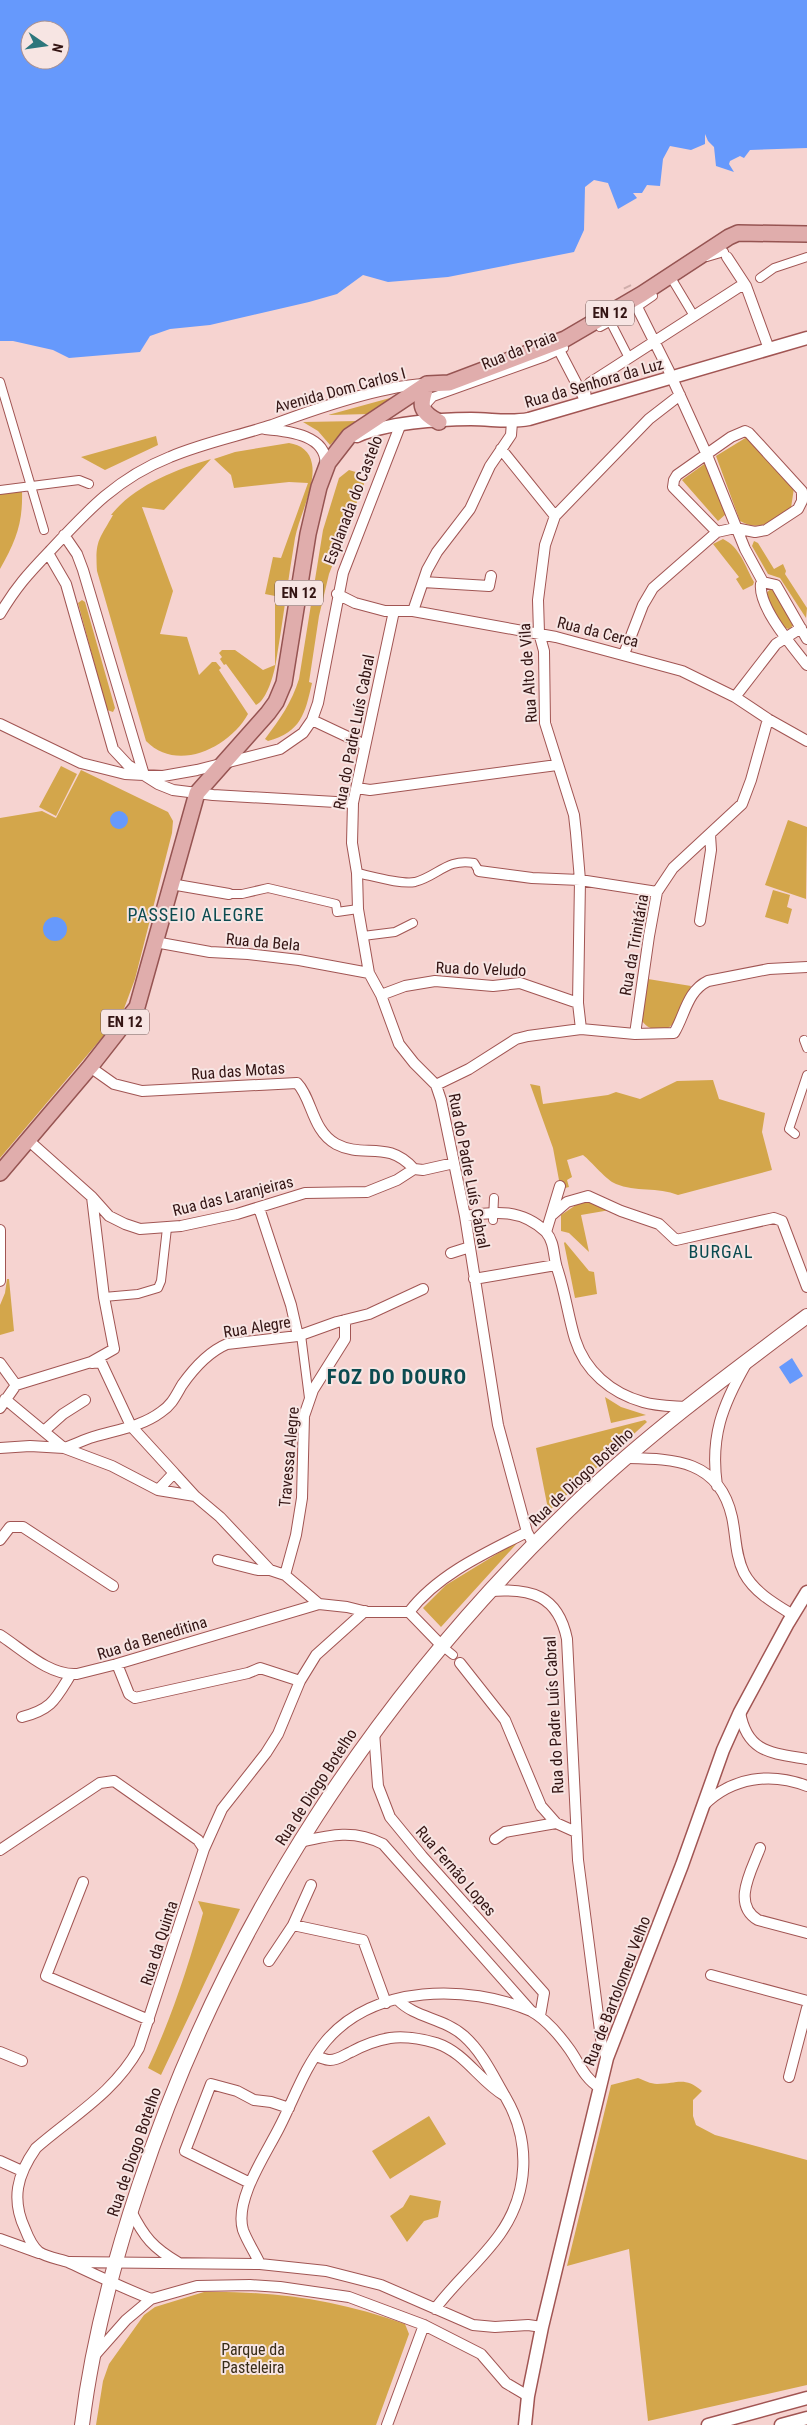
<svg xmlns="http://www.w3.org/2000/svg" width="807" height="2425" viewBox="0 0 807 2425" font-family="'Roboto Condensed',sans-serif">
	<rect width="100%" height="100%" fill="#f6d3d0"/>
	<path fill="#d3a64b" d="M 401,395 L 370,414 L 328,415 Z
		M 359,421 L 345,430 L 330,445 L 318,431 L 303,422 Z
		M 156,436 L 158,445 L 105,470 L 81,457 Z
		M 747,437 L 794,488 L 791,508 C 772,520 763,533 740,521 L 716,456 Z
		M 289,443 C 301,445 310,451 312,464 C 316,485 299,517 295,538 C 288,579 283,621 276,662 C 274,674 267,700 256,705 L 226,664 L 224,665 L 220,659 L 222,657 L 219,653 L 222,650 L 235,650 L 263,670 L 275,665 L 275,596 L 265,594 L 273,557 L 281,558 L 308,483 L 289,482 L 234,488 L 231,475 L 214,459 L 235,452 Z
		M 211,459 L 164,510 L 142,507 L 173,591 L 160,634 L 187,637 L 199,675 L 212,662 L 216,662 L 221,668 L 219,670 L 248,714 C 229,748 177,773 146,741 L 97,571 C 95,540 99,540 113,515 L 111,515 C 135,485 175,470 211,459 Z
		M 707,462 L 726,514 L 718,521 L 682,480 Z
		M 349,470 L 359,473 L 364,484 L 329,574 L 319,616 L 309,682 L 312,683 C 305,714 301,732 268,741 L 265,739 C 280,719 292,702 299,679 L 323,530 L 339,478 Z
		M 22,491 C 23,523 16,541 0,569 L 0,494 Z
		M 723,539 C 740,547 745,566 754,582 L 753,585 L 743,590 L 736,579 L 739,577 L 713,544 Z
		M 754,541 L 758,543 L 774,569 L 783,564 L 786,571 L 785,574 L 807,608 L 806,618 L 780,578 L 768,574 L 752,546 Z
		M 771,589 L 778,594 L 794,625 L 789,629 L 785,628 L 770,605 L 766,593 Z
		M 82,600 L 85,602 L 115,708 L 113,712 L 107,710 L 78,603 Z
		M 61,766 L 77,774 L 56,816 L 39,807 Z
		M 81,770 L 168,812 L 173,821 L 172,833 L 135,979 L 122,1014 L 0,1158 L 0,818 L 42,811 L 56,818 Z
		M 788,820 L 807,827 L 806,899 L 765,885 Z
		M 773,890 L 790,895 L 787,907 L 792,909 L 788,924 L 765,917 Z
		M 648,979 L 691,986 L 674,1023 L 667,1029 C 656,1030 649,1030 642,1021 Z
		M 713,1080 L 719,1099 L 765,1113 L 762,1132 L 772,1170 L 678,1195 C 658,1187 635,1192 616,1184 C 606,1180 592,1162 583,1155 L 567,1160 L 572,1177 L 567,1180 L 569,1187 L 565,1188 L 559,1180 L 553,1148 L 530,1084 L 540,1086 L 543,1104 L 608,1095 L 616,1092 L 640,1099 L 677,1081 Z
		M 585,1199 L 610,1210 L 581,1215 L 589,1252 L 569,1233 L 561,1231 L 561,1215 Z
		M 565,1242 L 589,1271 L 594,1272 L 597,1294 L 575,1298 L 564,1243 Z
		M 7,1279 L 9,1279 L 14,1331 L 0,1335 L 0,1305 L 5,1293 Z
		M 605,1397 L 621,1407 L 646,1415 L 611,1423 Z
		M 645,1420 L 647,1422 L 550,1510 L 548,1509 L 536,1448 Z
		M 520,1540 L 441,1627 L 423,1608 L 446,1585 Z
		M 198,1901 L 240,1909 L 161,2075 L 148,2068 C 171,2019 189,1965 203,1913 Z
		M 638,2078 C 643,2080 651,2084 657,2084 C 678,2084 684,2076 702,2091 L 693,2100 L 693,2116 L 696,2125 L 715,2135 L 807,2160 L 807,2385 L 648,2421 L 629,2249 L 567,2266 L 611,2085 Z
		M 429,2116 L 446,2144 L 390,2179 L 372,2151 Z
		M 410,2195 L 441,2201 L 438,2217 L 424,2221 L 407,2242 L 390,2216 L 403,2207 Z
		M 204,2292 C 276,2291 337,2300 405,2324 L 409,2334 L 376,2425 L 96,2425 L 103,2381 L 109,2364 L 144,2315 L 155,2307 Z"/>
	<path fill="#6699fc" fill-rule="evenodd" d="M 0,0 L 807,0 L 807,148 L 750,150 L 744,158 L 740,156 L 730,161 L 729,164 L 734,172 L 716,166 L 714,147 L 708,141 L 705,134 L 705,144 L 691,150 L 670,146 L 663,159 L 660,186 L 647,185 L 642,193 L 633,193 L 637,198 L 618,209 L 608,183 L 594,180 L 585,187 L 584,230 L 574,252 L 448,277 L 388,282 L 363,275 L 337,294 L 309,302 L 210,325 L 170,329 L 150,336 L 140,352 L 69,358 L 53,350 L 13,341 L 0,341 ZM 30,30 L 60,30 L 60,60 L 30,60 Z
		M110 820a9 9 0 1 1 18 0a9 9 0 1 1-18 0Z
		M43 929a12 12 0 1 1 24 0a12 12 0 1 1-24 0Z
		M 792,1358 L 803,1376 L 790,1384 L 779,1367 Z"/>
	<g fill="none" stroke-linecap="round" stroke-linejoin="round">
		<path stroke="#cfadaa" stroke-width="8" stroke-dasharray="8 4" stroke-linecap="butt" d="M 624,314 L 637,307 L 627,286"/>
		<g stroke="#a15553" stroke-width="10">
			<path id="pedestrian" d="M 707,257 L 724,252
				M 760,278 L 774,268 L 807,257
				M 673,281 L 694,316
				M 638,309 L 637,307 L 653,296
				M 610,321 L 629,358
				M 600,327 L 624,314
				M 0,382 L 44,530
				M 424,407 L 433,397 L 545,357 L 564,348
				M 0,490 L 79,480 L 89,484
				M 357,873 C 372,876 401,885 415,882 C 438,876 447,858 474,863 L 479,871
				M 229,894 L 242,894 L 268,888 L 336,904 L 337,912 L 358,909
				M 363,936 L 395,932 L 413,923
				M 804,1040 L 807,1048
				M 795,1134 L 789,1129 L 807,1075
				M 493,1220 L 494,1198
				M 104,1297 L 138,1294 L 158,1288 L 161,1281 L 167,1228
				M 301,1335 L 309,1398
				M 442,1646 L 453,1655"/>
		</g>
		<g stroke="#a15553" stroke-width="12">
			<path id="minor" d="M 727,257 L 746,286 L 769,349
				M 638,309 L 669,371
				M 559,350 L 584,398
				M 672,378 L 707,455 L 745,549 L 763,582
				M 586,401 L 585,389 L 590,383 L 739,287 L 746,286
				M 265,429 C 288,431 331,435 325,469
				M 745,431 L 749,433 L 802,491 L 802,501 L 798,509 L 766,530 L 755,532 L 735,528 L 717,532 L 673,487 L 674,480 L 677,475 L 731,437 Z
				M 501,449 L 555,516
				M 64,535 L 77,554 L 83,570 L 144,775
				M 48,553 L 66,584 L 113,749 L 128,765 L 158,784 L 173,790 L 213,795 L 353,803
				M 423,582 L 489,586 L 491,576
				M 337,594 L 355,603 L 385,611 L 413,611 L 556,637 L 682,671 L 735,697 L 768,719 L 807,741
				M 394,611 L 353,803 L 352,843 L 357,873 L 358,909 L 369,973 L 381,995 L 399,1044 L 414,1063 L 436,1085 L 441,1100 L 465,1216 L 498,1425 L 527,1532 L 534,1545
				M 413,611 L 427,570 L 437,552 L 470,509 L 490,466 L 511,435 L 512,422
				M 0,614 C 16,587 28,574 49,552 C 87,511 117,478 170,457 C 203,443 238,436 272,425 C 315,409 380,386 425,384
				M 807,639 L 776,585 L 763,582 L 761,584 C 758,607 793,647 807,665
				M 624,654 L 643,605 L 653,588 L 717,532
				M 735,697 L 776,644 L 801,628
				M 312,720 L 365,745
				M 0,724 L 81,763 L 125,774 L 163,776 L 197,770 L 280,749 L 303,733 L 312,720 L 318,703 L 343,573 L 400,426
				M 357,788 L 370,790 L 557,765
				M 479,871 L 532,878 L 580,880 L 657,892
				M 171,884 L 229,894
				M 700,921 L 711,850 L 710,835
				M 155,942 L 210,952 L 248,954 L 299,960 L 369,973
				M 381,995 L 405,986 L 435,981 L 493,986 L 520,983 L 578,1003
				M 581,1029 L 578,1003 L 580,880 L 576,833 L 574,815 L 545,723 L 544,651 L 539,633 L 538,600 L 545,545 L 555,516 L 649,419 L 680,395
				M 635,1034 L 649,936 L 657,892 L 673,868 L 742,804 L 751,780 L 768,719
				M 90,1067 L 114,1084 L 142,1091 L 297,1083 C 312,1098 312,1131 336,1144 C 364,1159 387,1139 414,1169
				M 436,1085 L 469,1069 L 516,1039 L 528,1036 L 581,1029 L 635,1034 L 674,1033 C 685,1015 687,991 708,981 L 769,969 L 807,967
				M 28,1140 L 92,1197 L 109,1216 L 125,1224 L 140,1229 L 181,1226 L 237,1214 L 305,1193 L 367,1192 L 397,1180 L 414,1169
				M 414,1169 L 423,1170 L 454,1163
				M 560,1186 L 546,1232 C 555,1243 553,1255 557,1268 C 565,1291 568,1316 575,1339 C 585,1371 611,1393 643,1402 C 656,1406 671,1406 685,1407
				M 259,1208 L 291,1305 L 298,1336
				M 552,1215 L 567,1202 L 588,1196 L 621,1211 L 659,1224 L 676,1240 L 774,1218 L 782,1221 L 807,1287
				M 465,1216 C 496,1211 522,1209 546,1232
				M 0,1230 L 0,1281
				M 451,1253 L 470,1247
				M 474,1279 L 556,1265
				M 0,1363 L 16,1385
				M 92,1363 L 101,1362 L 131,1426 L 174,1473
				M 5,1399 L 64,1448
				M 0,1408 L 16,1385 L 91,1362 L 114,1349 L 104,1297 L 92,1197
				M 44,1431 L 63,1414 L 85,1400
				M 0,1448 L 30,1446 L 64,1448 L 112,1466 L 158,1490 L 195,1496 L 220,1517 L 270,1570 L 285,1575 L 319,1604 L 347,1607 L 367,1612 L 409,1612 C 437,1575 485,1553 527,1532
				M 64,1448 C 74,1445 83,1440 93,1437 C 116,1430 141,1427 161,1412 C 172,1405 176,1395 182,1385 C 194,1368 208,1352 227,1344 L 298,1336 L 337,1322 L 369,1314 L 423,1289
				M 626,1458 C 673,1459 719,1459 732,1517 C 736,1535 735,1555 744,1573 C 754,1592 775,1604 793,1615
				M 717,1486 C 710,1437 722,1406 746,1364
				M 158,1490 L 174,1473 L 195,1496
				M 0,1540 L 10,1527 L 23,1527 L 113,1586
				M 218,1560 L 258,1570 L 270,1570
				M 285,1575 L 296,1535 L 302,1498 L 304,1416 L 313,1390 L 345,1339 L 345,1320
				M 490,1591 C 531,1588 558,1595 567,1639 L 578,1860 L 602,2046 L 607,2058
				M 409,1612 L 442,1646
				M 0,1635 C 22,1649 49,1676 77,1674 L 117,1664 L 319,1604
				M 460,1663 L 505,1720 L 541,1806 L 556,1823
				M 117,1664 L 129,1694 L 135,1698 L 248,1673 L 260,1668 L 300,1681
				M 740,1712 C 747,1753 772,1753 807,1759
				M 22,1717 C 52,1709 55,1700 71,1674
				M 374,1732 L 378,1786 L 390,1817 L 422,1856 L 544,1993 L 540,2016
				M 704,1805 C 732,1777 771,1772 807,1786
				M 495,1839 L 505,1832 L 556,1823 L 576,1832
				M 300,1842 C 330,1835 354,1829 383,1844 L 531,2011 C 546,2019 560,2036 570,2050 C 579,2063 585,2079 599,2087
				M 760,1848 C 752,1870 731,1904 758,1920 L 807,1933
				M 0,1850 L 100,1783 L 114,1781 L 198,1840 L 204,1849
				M 83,1882 L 46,1976 L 149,2020
				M 293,1925 L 363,1940 L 386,2003
				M 269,1961 L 293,1925 L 311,1885
				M 711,1975 L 807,2001
				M 398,2000 C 415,2018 444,2018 464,2036 C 483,2053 493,2076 506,2098 C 531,2141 529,2193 500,2234 C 481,2261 455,2282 435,2309
				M 0,2052 L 22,2061
				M 315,2056 C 320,2057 325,2060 330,2060 C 338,2060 344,2055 351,2052 C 362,2046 378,2040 390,2038 C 405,2036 422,2039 436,2043 C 466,2053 479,2081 505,2096
				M 789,2077 L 807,2008
				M 0,2161 L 22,2171
				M 250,2183 L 185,2151 L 211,2084 L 237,2091 L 254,2100 L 271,2102 L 289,2108
				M 131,2211 C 144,2237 153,2248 179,2263
				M 0,2239 L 39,2253
				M 69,2262 L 260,2264 L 326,2271 L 381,2285 L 473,2325 L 495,2327 L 528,2325 L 542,2327
				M 260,2264 C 255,2253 247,2241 243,2230 C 234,2200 266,2154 279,2128 C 294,2099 305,2066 326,2041 C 374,1984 468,1984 531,2011
				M 151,2299 C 123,2288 96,2275 68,2262 C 59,2259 46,2257 39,2252 C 33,2247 28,2237 25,2229 C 11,2199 17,2175 36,2148 C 74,2115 114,2093 139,2048 L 204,1849 L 222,1809 L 266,1753 L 278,1734 L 300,1681 L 316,1655 L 365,1611
				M 95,2355 L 126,2320 L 151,2299 L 197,2286 L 250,2285 L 280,2287 L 349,2297 L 424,2325 L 481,2354 L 506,2383 L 528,2396
				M 387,2425 L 424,2325"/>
		</g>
		<g stroke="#a15553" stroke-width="15">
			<path id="tertiary" d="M 357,436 C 385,423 439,419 471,419 C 492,419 509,423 529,419 L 807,338
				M 525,2425 L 528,2396 L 542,2327 L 607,2058 L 682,1865 L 723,1750 L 740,1712 L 788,1623 L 807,1592
				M 708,2425 L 807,2398
				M 781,2425 L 807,2418"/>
		</g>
		<g stroke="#a15553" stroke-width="16">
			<path id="secondary" d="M 82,2425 C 92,2343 113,2264 139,2186 C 226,1923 378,1692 578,1501 C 649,1433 728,1375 807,1316"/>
		</g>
		<g stroke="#965452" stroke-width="18">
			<path id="primary" d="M 427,384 C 420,404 418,411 439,422
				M 0,1173 L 90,1067 L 137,1007 L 197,793 L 268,713 L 276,702 L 284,683 L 308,534 L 319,487 L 328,463 L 349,436 L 427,384 L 449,383 L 565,339 L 642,294 L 729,237 L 738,233 L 807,234"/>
		</g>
		<use href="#pedestrian" stroke="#fff" stroke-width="8"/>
		<use href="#minor" stroke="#fff" stroke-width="10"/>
		<use href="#tertiary" stroke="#fff" stroke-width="12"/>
		<use href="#secondary" stroke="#fff" stroke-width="14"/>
		<use href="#primary" stroke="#e0adac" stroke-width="15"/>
	</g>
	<g text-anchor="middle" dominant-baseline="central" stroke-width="4" stroke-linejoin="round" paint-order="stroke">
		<g fill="#f7e5e3" stroke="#6e5351" stroke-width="1">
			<rect x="586" y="300.5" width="48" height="25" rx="4"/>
			<rect x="275" y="580.5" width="48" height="25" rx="4"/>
			<rect x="101" y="1009.5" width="48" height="25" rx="4"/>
		</g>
		<g font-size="15" font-weight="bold" fill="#331413">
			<text x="610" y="313">EN 12</text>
			<text x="299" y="593">EN 12</text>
			<text x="125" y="1022">EN 12</text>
		</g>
		<g font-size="16" fill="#331413" stroke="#f7e5e3">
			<text transform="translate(519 350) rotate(-22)">Rua da Praia</text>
			<text transform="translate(594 383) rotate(-16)">Rua da Senhora da Luz</text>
			<text transform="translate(340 390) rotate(-15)">Avenida Dom Carlos I</text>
			<text transform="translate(353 500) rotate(-69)">Esplanada do Castelo</text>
			<text transform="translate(598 632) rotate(14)">Rua da Cerca</text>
			<text transform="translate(528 673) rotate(-94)">Rua Alto de Vila</text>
			<text transform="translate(354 732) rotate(-79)">Rua do Padre Luís Cabral</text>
			<text transform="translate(263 942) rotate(5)">Rua da Bela</text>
			<text transform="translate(634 945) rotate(-80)">Rua da Trinitária</text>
			<text transform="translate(481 969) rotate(2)">Rua do Veludo</text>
			<text transform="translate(238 1071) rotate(-4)">Rua das Motas</text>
			<text transform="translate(469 1171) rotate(79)">Rua do Padre Luís Cabral</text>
			<text transform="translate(233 1196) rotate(-14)">Rua das Laranjeiras</text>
			<text transform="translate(257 1327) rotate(-9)">Rua Alegre</text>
			<text transform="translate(289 1457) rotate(-85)">Travessa Alegre</text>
			<text transform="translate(581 1477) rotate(-43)">Rua de Diogo Botelho</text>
			<text transform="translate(152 1638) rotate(-17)">Rua da Beneditina</text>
			<text transform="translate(554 1715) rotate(-93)">Rua do Padre Luís Cabral</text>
			<text transform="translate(316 1787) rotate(-57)">Rua de Diogo Botelho</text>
			<text transform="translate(456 1871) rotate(49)">Rua Fernão Lopes</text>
			<text transform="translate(159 1943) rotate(-72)">Rua da Quinta</text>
			<text transform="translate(617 1991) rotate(-69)">Rua de Bartolomeu Velho</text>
			<text transform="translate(134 2152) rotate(-71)">Rua de Diogo Botelho</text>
		</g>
		<g font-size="16" fill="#372c17" stroke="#f7e5e3">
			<text x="253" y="2349">Parque da<tspan x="253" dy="18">Pasteleira</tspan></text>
		</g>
		<g font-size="18" letter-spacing="1" fill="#0b4b50" stroke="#f7e5e3">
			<text x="196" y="914">PASSEIO ALEGRE</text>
			<text x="721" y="1251">BURGAL</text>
		</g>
		<g font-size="21" font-weight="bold" letter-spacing="1" fill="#0b4b50" stroke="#f7e5e3">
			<text x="397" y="1377">FOZ DO DOURO</text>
		</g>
	</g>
	<g transform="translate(45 45) rotate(103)"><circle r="24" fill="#f7e5e3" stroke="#a99190"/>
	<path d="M0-4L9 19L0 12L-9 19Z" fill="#2d767c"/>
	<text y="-8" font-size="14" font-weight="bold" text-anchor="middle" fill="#331413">N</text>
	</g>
</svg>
